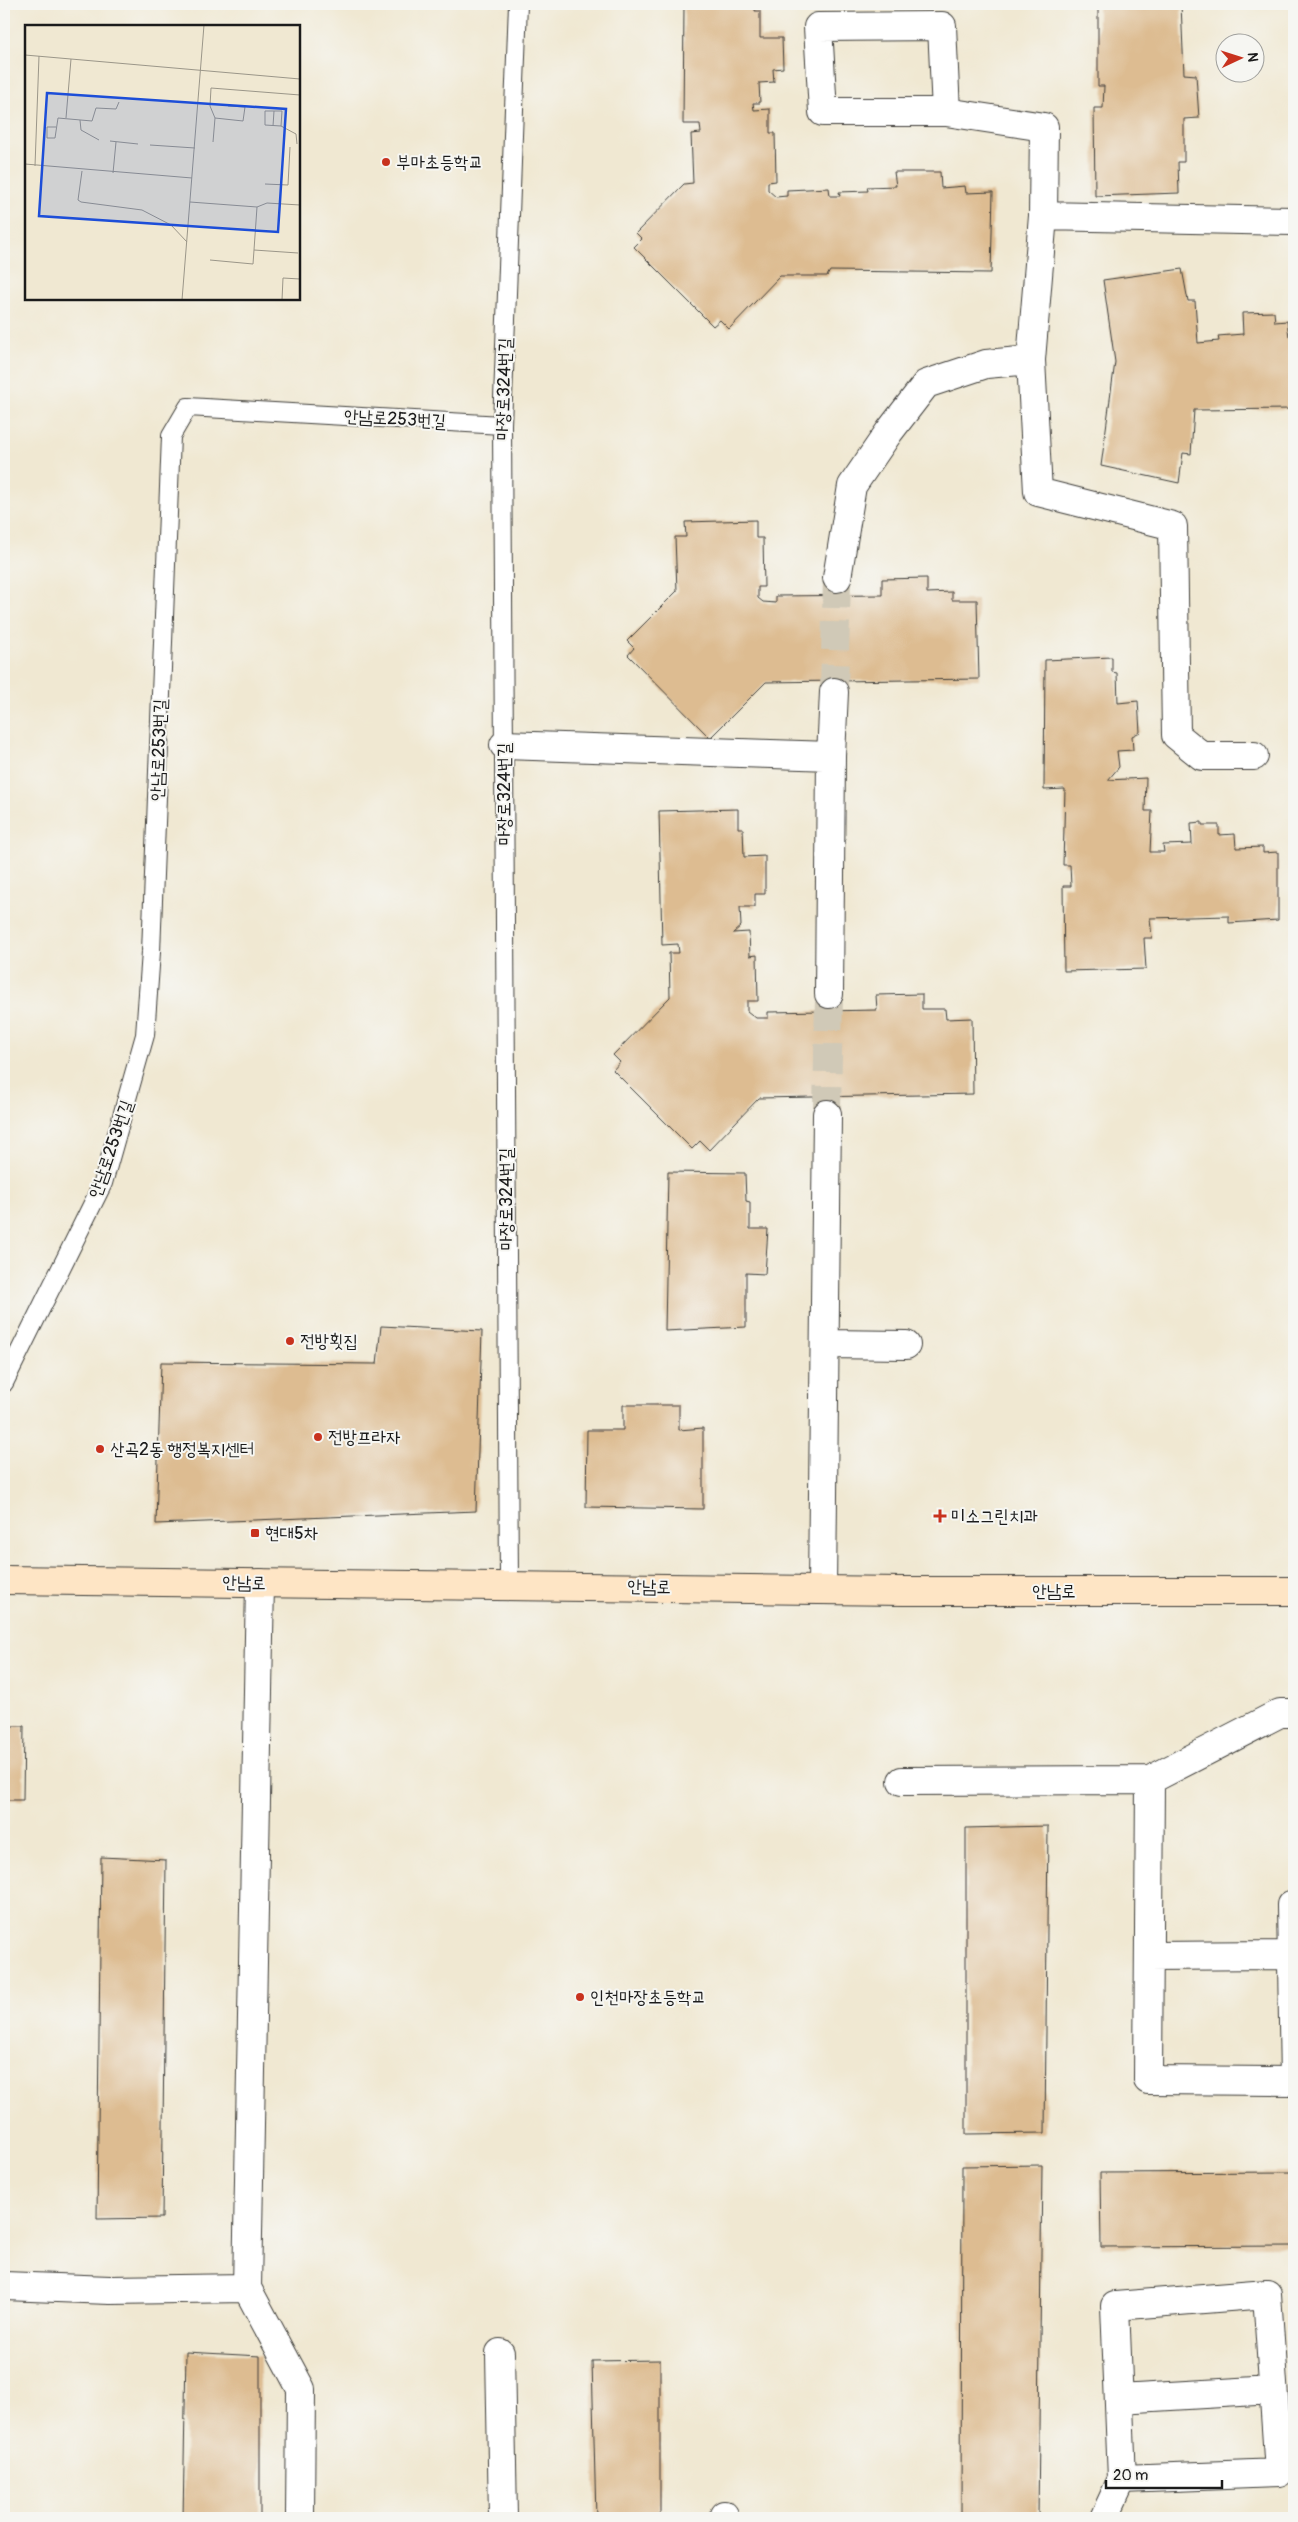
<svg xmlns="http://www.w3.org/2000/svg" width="1298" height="2522" viewBox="0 0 1298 2522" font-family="Pangolin,'Poor Story',sans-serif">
	<rect width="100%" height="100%" fill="#f6f6f2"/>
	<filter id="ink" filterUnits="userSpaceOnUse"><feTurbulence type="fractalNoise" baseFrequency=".02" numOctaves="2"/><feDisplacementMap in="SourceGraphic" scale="10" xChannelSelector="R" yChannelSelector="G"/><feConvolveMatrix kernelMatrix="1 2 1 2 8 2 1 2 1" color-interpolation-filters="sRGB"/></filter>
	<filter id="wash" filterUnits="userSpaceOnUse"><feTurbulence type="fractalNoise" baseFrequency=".0096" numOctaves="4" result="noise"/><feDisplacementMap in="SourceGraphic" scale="20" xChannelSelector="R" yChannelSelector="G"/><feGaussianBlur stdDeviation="1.12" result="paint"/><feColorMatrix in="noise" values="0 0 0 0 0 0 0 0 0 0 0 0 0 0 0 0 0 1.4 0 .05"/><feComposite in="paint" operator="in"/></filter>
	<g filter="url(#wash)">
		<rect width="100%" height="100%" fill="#f0e8d2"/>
		<g id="blocks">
			<path fill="#ddbc91" d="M 684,4 L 755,4 L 755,11 L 760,11 L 760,38 L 782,38 L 783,68 L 773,69 L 774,82 L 759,83 L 760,103 L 753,103 L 754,110 L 770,109 L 770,133 L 775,133 L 776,181 L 768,182 L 768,190 L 776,197 L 787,196 L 787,190 L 829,188 L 830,196 L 840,196 L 839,192 L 868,191 L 867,187 L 896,186 L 894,172 L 940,172 L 941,188 L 965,186 L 966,193 L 993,192 L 991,273 L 830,271 L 827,276 L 780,276 L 729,329 L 720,320 L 713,326 L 634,247 L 642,239 L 636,233 L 684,184 L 693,183 L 691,134 L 701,133 L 700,124 L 683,124 Z
				M 1098,4 L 1181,4 L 1184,74 L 1196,75 L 1199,118 L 1184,119 L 1184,162 L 1178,162 L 1179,193 L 1095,196 L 1094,108 L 1103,108 L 1104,86 L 1098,86 Z
				M 1182,269 L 1188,301 L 1195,301 L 1198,343 L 1219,341 L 1218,336 L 1243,334 L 1242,313 L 1274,312 L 1275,322 L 1287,321 L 1289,337 L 1294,337 L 1294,409 L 1194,410 L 1191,454 L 1183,453 L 1179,483 L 1101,466 L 1115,362 L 1103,280 Z
				M 756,520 L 756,538 L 763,538 L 764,587 L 758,587 L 758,598 L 763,602 L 776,603 L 776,596 L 882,595 L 882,579 L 927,578 L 927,593 L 952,592 L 952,600 L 977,600 L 979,679 L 766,682 L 710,738 L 628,655 L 634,648 L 627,641 L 677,591 L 675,537 L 686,537 L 685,522 Z
				M 1112,657 L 1112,672 L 1117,673 L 1118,703 L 1138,701 L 1140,732 L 1132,736 L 1133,750 L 1117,751 L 1119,767 L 1108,780 L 1146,778 L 1145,811 L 1152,811 L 1150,852 L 1164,852 L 1163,845 L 1192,844 L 1191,823 L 1202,822 L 1202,825 L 1219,825 L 1219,835 L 1235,834 L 1236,848 L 1263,847 L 1263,853 L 1278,852 L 1278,920 L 1229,923 L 1229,916 L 1150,918 L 1152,938 L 1144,938 L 1146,969 L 1064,971 L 1063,886 L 1071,886 L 1070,865 L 1063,865 L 1065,789 L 1044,790 L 1045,660 Z
				M 738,809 L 738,828 L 743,828 L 744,857 L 765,856 L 765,894 L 755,894 L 755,907 L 740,907 L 741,926 L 733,933 L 749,932 L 750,956 L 757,955 L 758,1001 L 747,1001 L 747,1011 L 756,1018 L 768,1018 L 768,1012 L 877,1010 L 876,995 L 922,994 L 922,1009 L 945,1009 L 946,1019 L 972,1018 L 973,1094 L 759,1098 L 709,1150 L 700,1141 L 692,1149 L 613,1070 L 620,1062 L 613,1055 L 670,997 L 669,953 L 679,953 L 678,944 L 662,945 L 659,811 Z
				M 668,1172 L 745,1173 L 746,1201 L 750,1202 L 750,1229 L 768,1229 L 765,1274 L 746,1273 L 746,1327 L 665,1331 Z
				M 381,1326 L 482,1331 L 476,1511 L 156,1524 L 161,1362 L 377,1364 Z
				M 623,1405 L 679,1405 L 679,1430 L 703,1428 L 703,1509 L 586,1507 L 587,1430 L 623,1430 Z
				M 4,1726 L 24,1726 L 23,1800 L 4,1800 Z
				M 1048,1826 L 1045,2133 L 966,2134 L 966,1828 Z
				M 101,1857 L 166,1860 L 162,2218 L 97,2219 Z
				M 1042,2165 L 1038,2518 L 961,2518 L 962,2166 Z
				M 1294,2172 L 1294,2246 L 1101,2247 L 1100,2173 Z
				M 186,2352 L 260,2356 L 260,2518 L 183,2518 Z
				M 660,2360 L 660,2518 L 596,2518 L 592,2361 Z"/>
		</g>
	</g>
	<g filter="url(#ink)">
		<use href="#blocks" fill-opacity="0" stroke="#3c3b37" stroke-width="1"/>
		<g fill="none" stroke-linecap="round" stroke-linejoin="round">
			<path stroke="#d0c9b7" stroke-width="28" stroke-dasharray="28 14" stroke-linecap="butt" d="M 834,692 L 837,578
				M 827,1114 L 829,994"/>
			<g stroke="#3c3b37" stroke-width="20">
				<path id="service" d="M 4,1383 L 103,1183 L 145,1035 L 151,952 L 171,436 L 188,407 L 502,425
					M 509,1585 L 502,425 L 518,4"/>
			</g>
			<g stroke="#3c3b37" stroke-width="30">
				<path id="minor" d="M 946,112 L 942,26 L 818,27 L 823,112 L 946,112 L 1044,127 L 1043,216 L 1031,360 L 1038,492 L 1173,526 L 1176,735 L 1202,756 L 1254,756
					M 1043,216 L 1294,221
					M 837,578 L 852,486 L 889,432 L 926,384 L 986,364 L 1031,360
					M 504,745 L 831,756
					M 829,994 L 831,756 L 834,692
					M 825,1344 L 906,1345
					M 822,1590 L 827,1114
					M 1150,1780 L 1148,2080 L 1294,2081 L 1291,1905
					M 902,1781 L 1150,1780 L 1280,1713 L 1294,1713
					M 1149,1956 L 1292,1955
					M 4,2286 L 110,2290 L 247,2288 L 301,2389 L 300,2518
					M 247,2288 L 260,1583
					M 500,2353 L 503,2518
					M 1119,2399 L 1273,2390
					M 724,2515 L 724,2518
					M 1104,2518 L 1122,2479 L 1115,2306 L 1267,2294 L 1279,2473 L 1122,2479"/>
			</g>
			<g stroke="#3c3b37" stroke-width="30">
				<path id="secondary" d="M 4,1580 L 903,1591 L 1294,1591"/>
			</g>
			<use href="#service" stroke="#fff" stroke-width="18"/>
			<use href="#minor" stroke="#fff" stroke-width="28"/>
			<use href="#secondary" stroke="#fee5c5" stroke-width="28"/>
		</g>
	</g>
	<g fill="#c8321e" stroke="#f6f6f2" stroke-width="2">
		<circle cx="386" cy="162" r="5"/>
		<circle cx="290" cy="1341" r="5"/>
		<circle cx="318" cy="1437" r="5"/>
		<circle cx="100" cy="1449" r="5"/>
		<path d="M937.5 1508.5h5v5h5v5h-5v5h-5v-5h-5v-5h5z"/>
		<rect x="250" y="1528" width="10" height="10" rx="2.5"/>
		<circle cx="580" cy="1997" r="5"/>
	</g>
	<g text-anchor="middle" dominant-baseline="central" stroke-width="4" stroke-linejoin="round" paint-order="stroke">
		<g font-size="18" fill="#1c1c1c" stroke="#f6f6f2" text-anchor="start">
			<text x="396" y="162">부마초등학교</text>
			<text x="300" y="1341">전방횟집</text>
			<text x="328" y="1437">전방프라자</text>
			<text x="110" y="1449">산곡2동 행정복지센터</text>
			<text x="951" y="1516">미소그린치과</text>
			<text x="265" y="1533">현대5차</text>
			<text x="590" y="1997">인천마장초등학교</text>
		</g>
		<g font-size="18" fill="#1c1c1c" stroke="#f6f6f2">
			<text transform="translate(504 389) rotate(-88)">마장로324번길</text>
			<text transform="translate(395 419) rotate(3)">안남로253번길</text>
			<text transform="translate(159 750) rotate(-88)">안남로253번길</text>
			<text transform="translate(504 794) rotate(-90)">마장로324번길</text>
			<text transform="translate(111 1149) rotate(-71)">안남로253번길</text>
			<text transform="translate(506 1199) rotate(-90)">마장로324번길</text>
			<text transform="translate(244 1583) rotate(1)">안남로</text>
			<text transform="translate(649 1587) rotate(1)">안남로</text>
			<text x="1054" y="1591">안남로</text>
		</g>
	</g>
	<g transform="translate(25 25)">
		<rect width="275" height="275" fill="#f0e8d2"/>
		<path fill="none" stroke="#9b9689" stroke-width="1" d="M 0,30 L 275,54M 41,93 L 46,34M 190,93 L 218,96 L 220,82 L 203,81M 55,95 L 56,105 L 74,115M 248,101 L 249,86M 256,101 L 240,100 L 240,86 L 257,86 L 256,101 L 271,109 L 272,119M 31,102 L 22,102 L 22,113 L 30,113 L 33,93 L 67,96 L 71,83 L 91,84 L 94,77M 85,116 L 113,119M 188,117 L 190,93 L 185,81 L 186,63 L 275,70M 125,120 L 170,123M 0,139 L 167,153M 10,141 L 14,31M 57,146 L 53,175 L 56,177 L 117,185 L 146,200 L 162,217M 88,148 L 91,117M 240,159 L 263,160 L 265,122M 165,177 L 232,182M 275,212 L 275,231M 273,228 L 229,225 L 232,182 L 242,178 L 275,180M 185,235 L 228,239 L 229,225M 157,275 L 179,0M 257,275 L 258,253 L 275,254"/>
		<path fill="#1d4ed8" fill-opacity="0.15" stroke="#1d4ed8" stroke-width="2.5" d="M 22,68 L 261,84 L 253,207 L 14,191 Z"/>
		<rect width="275" height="275" fill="none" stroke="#1c1c1c" stroke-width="2.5"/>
	</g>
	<rect width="1298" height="2522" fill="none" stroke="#f6f6f2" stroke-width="20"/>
	<g transform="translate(1240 58) rotate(86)"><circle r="24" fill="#f6f6f2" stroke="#9f9f9c"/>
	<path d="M0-4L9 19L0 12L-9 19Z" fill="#c8321e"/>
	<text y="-8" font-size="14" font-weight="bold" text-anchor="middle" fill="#1c1c1c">N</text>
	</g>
	<path d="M1106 2480v8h116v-8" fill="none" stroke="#1c1c1c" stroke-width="2.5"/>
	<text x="1113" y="2480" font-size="15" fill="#1c1c1c" stroke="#f6f6f2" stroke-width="4" paint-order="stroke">20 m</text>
</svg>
